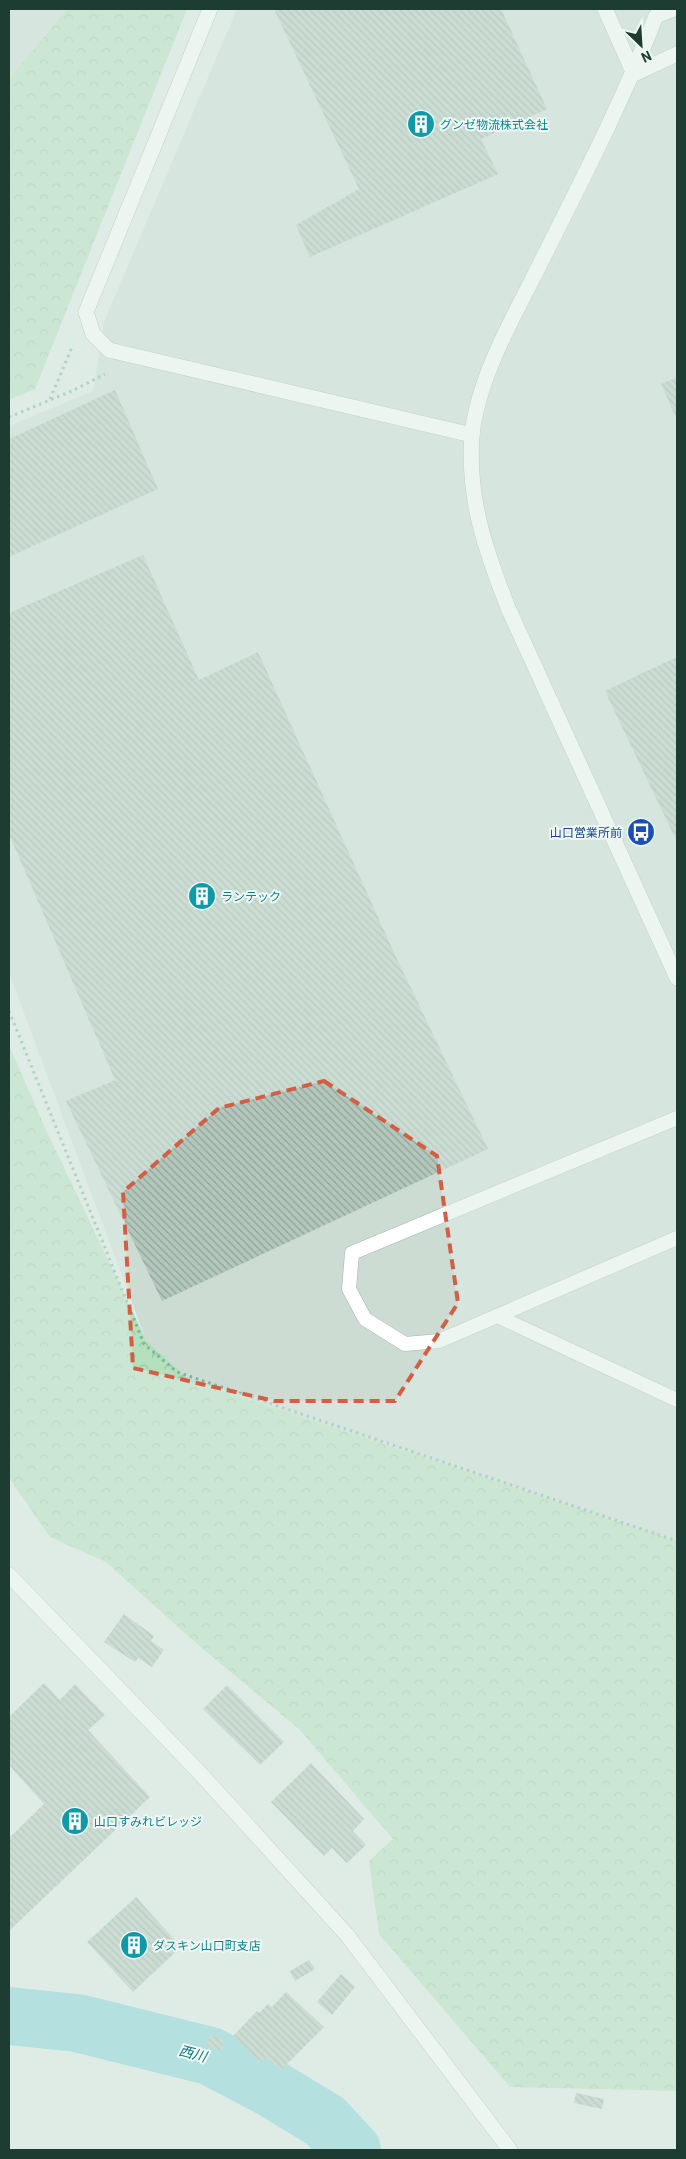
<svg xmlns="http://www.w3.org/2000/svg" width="686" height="2159" viewBox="0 0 686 2159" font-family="Barlow,'Noto Sans JP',sans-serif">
	<defs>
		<pattern id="forest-crowns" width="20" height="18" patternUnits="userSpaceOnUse" patternTransform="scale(1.25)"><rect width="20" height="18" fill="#b4e0bc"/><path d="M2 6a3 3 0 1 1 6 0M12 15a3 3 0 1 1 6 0" fill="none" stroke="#9ac1a2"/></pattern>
		<pattern id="building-back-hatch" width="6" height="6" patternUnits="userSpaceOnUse" patternTransform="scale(1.25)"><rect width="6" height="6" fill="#b3c7bd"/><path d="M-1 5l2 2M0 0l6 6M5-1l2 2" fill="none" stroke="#91a39a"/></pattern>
	</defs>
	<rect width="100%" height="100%" fill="#deece5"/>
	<path fill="#ccdcd3" d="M 9,9 L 67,9 L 9,79 Z
		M 237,9 L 677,9 L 677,1541 L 190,1380 L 146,1340 L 9,973 L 9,426 L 93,391 L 104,322 Z"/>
	<path fill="url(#forest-crowns)" d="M 67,9 L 187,9 L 35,389 L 9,400 L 9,79 Z
		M 9,1045 L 42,1121 L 146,1340 L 190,1380 L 677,1541 L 677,2091 L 510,2087 L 379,1934 L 369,1861 L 393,1839 L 299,1729 L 197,1644 L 106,1562 L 50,1537 L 9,1478 Z"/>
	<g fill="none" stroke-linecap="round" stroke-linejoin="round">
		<path stroke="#80d1d7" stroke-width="58" d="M 9,2016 L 77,2023 L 210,2056 L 269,2087 L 325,2121 L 352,2150"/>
	</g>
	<path fill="url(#building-back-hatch)" d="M 274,9 L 501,9 L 547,109 L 481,139 L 498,174 L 310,257 L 296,225 L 359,189 Z
		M 677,377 L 677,420 L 661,384 Z
		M 115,390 L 158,489 L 9,557 L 9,439 Z
		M 143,555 L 199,680 L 258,652 L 396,957 L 488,1149 L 162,1301 L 66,1101 L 115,1080 L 9,834 L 9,613 Z
		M 677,657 L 677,842 L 605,691 Z
		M 124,1614 L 154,1636 L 151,1641 L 164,1650 L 152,1667 L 138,1658 L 135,1662 L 104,1642 Z
		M 44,1683 L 60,1700 L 75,1684 L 105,1715 L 88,1730 L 150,1797 L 9,1931 L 9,1838 L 44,1804 L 9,1765 L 9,1717 Z
		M 227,1685 L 284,1742 L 260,1765 L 203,1709 Z
		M 311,1763 L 364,1819 L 353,1831 L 366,1845 L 347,1863 L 332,1848 L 324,1856 L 271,1802 Z
		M 136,1897 L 181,1947 L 133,1992 L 87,1942 Z
		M 309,1960 L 315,1969 L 295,1981 L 290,1971 Z
		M 341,1974 L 355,1987 L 332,2015 L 317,2002 Z
		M 286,1992 L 324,2027 L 281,2070 L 266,2057 L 260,2063 L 233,2036 L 257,2011 L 259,2013 L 268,2004 L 272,2007 Z
		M 210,2035 L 224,2040 L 221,2051 L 207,2046 Z
		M 576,2093 L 604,2099 L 602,2109 L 574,2103 Z"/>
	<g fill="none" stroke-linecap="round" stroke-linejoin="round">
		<g stroke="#a1b4ac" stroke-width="15">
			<path id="service" d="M 677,1118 L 352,1253 L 349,1289 L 365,1319 L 405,1344 L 439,1341 L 677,1238
				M 497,1316 L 677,1400"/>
		</g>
		<g stroke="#a1b4ac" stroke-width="16">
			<path id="minor" d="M 210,9 L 86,312 L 93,334 L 109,350 L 472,435"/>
		</g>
		<g stroke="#a1b4ac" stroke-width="16">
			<path id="tertiary" d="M 605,9 L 634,74 L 677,54
				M 673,9 L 656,16 C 622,103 579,186 537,270 C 512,320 478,378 472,435 C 467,499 486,552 509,610 L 677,978
				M 9,1575 L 199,1772 L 347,1935 L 510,2150"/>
		</g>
		<path stroke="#7bb39d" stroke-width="3" stroke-dasharray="2.5 4" stroke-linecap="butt" d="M 50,399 L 73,345
			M 9,417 L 72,391 L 105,374
			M 9,1011 L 144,1344 L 177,1372 L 677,1541"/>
		<use href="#service" stroke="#fff" stroke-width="14"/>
		<use href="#minor" stroke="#fff" stroke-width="15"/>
		<use href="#tertiary" stroke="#fff" stroke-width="15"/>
	</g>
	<path d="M0 0H686V2159H0ZM 324,1081 L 437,1156 L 458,1303 L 395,1401 L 274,1401 L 133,1368 L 123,1192 L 219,1108 Z" fill="#deece5" fill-opacity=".55" fill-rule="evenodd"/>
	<path fill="none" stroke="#d25e44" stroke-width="4" stroke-dasharray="10 6" stroke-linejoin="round" d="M 324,1081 L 437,1156 L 458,1303 L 395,1401 L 274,1401 L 133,1368 L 123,1192 L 219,1108 Z"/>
	<defs>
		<g id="building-disc" transform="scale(1.4375)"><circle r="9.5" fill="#0f9aa8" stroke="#eff8f3"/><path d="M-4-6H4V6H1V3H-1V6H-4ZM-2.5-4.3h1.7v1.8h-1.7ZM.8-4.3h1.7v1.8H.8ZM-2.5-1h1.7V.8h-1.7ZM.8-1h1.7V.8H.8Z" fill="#fff"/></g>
		<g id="bus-disc" transform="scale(1.4375)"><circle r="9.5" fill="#1a4fb4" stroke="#eff8f3"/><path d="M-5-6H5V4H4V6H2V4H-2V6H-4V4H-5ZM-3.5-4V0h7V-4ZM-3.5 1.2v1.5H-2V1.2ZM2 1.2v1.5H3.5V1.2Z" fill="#fff"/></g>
	</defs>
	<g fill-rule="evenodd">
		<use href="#building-disc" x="421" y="124"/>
		<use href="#bus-disc" x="641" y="832"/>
		<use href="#building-disc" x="202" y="896"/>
		<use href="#building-disc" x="75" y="1821"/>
		<use href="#building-disc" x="134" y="1945"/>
	</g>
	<g text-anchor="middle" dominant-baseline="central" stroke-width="4" stroke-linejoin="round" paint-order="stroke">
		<g font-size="12" fill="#0d838f" stroke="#eff8f3" text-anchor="start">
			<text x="440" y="124">グンゼ物流株式会社</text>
			<text x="221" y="896">ランテック</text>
			<text x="94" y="1821">山口すみれビレッジ</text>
			<text x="153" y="1945">ダスキン山口町支店</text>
		</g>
		<g font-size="12" fill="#164399" stroke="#eff8f3" text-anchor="end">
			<text x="622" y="832">山口営業所前</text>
		</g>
		<g font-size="14" font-style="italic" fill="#12767f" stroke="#eff8f3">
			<text transform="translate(193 2053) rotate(15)">西川</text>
		</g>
	</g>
	<rect width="686" height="2159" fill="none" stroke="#1e3d32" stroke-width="20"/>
	<g transform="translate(641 45) rotate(155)" stroke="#eff8f3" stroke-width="4" paint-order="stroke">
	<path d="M0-4L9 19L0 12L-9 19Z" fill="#1e3d32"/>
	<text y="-8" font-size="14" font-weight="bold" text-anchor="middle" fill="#1e3d32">N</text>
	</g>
</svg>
